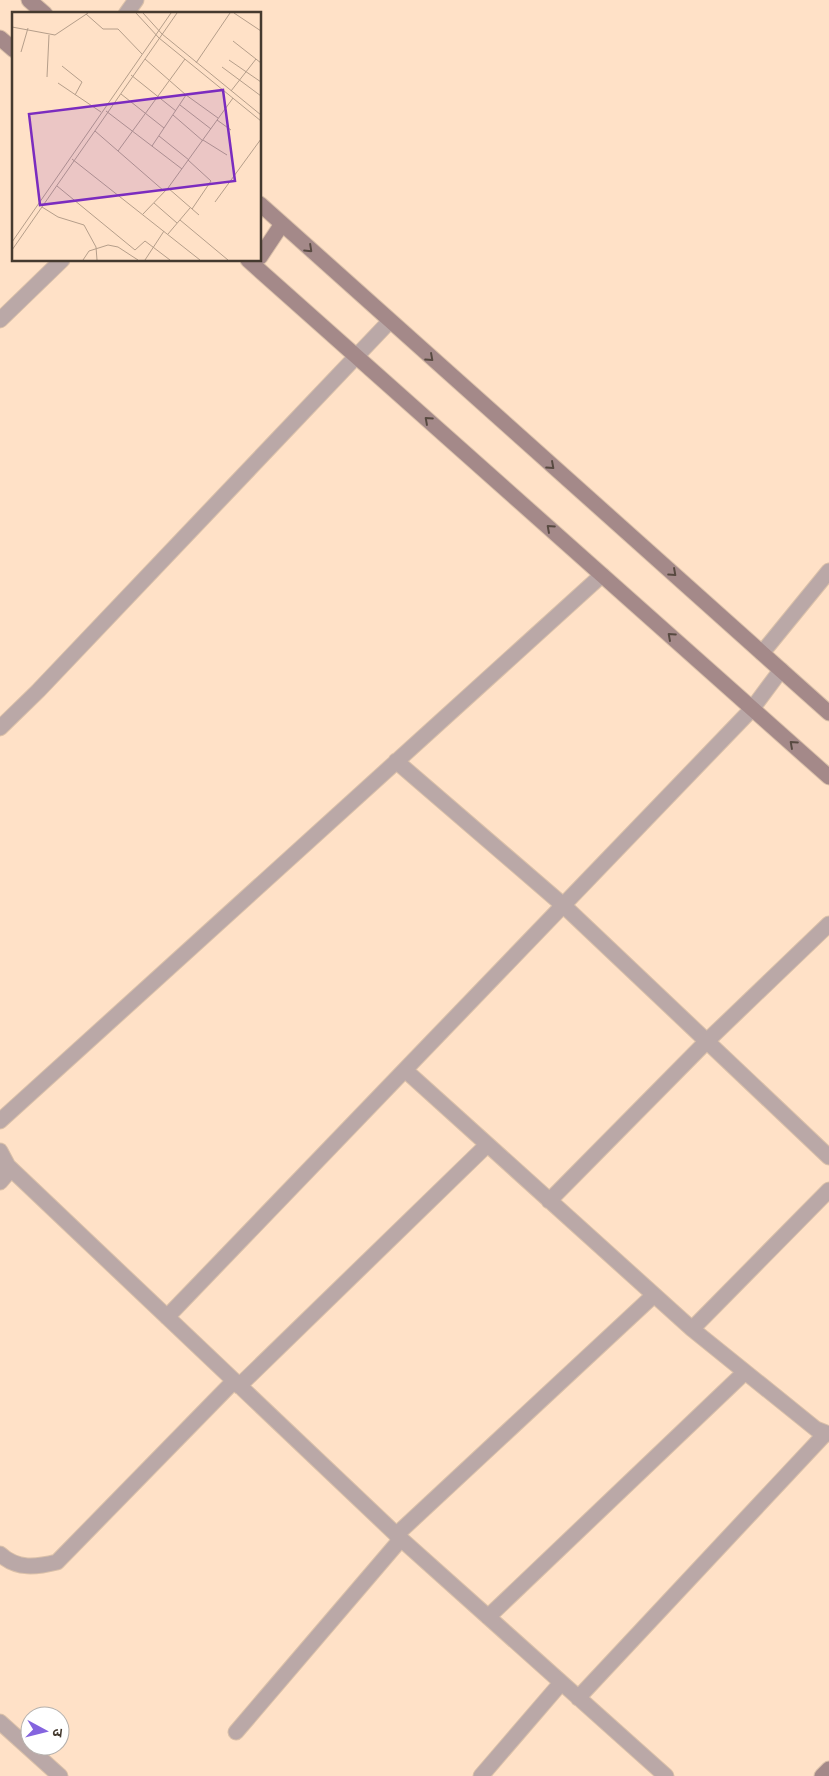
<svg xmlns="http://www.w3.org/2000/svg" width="829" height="1776" viewBox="0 0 829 1776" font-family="'Sofia Sans Condensed','Noto Sans Devanagari',sans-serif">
	<rect width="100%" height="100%" fill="#ffe1c7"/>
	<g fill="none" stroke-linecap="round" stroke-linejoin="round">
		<g stroke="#dac0a9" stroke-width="17">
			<path id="lane" d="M 126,14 L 136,0"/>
		</g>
		<g stroke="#dac0a9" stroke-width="17">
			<path id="street" d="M 0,320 L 62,260
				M 762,653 L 829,571
				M 0,728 L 38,691 L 389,322
				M 396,761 L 563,905 L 829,1157
				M 405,1070 L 692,1329 L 816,1429 L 829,1434
				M 0,1121 L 602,575
				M 0,1151 L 8,1166 L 6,1175 L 0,1182
				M 8,1166 L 401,1539 L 666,1776
				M 549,1201 L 707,1041 L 829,924
				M 167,1317 L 752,709 L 781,670
				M 692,1329 L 829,1190
				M 239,1386 L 487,1145
				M 396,1535 L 654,1295
				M 0,1554 C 17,1570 37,1567 57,1562 L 234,1381
				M 488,1617 L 745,1372
				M 578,1698 L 825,1434
				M 0,1722 L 60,1776
				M 236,1732 L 401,1539
				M 481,1776 L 561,1683"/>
		</g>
		<g stroke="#dac0a9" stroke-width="17">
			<path id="secondary" d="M 29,0 L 45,14
				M 0,38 L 14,50
				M 260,204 L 829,713
				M 260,257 L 282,224
				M 248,260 L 829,777
				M 822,1776 L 829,1769"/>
		</g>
		<use href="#lane" stroke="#baa8a7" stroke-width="15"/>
		<use href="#street" stroke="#baa8a7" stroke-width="15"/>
		<use href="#secondary" stroke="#a48989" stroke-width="15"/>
	</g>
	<defs><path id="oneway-chevron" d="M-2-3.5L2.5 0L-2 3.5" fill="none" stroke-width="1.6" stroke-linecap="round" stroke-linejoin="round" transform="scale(1.25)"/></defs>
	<g stroke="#584a41">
		<use href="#oneway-chevron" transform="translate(309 249) rotate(43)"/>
		<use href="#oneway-chevron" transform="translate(430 358) rotate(42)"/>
		<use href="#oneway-chevron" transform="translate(428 420) rotate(-138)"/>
		<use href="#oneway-chevron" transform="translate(551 466) rotate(42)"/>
		<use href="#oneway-chevron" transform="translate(550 528) rotate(-138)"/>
		<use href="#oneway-chevron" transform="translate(673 573) rotate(42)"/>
		<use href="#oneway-chevron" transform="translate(671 636) rotate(-138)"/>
		<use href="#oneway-chevron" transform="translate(793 744) rotate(-138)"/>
	</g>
	<g transform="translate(12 12)">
		<rect width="249" height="249" fill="#ffe1c7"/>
		<path fill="none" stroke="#b59e8a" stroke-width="1" d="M 124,1 L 147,26 L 249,109M 131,1 L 150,22 L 249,103M 222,1 L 249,19M 74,2 L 91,17 L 106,17 L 130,42M 0,15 L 43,23 L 76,1M 221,29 L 249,51M 9,40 L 16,16M 133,47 L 174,83 L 140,134M 217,48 L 249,70M 184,51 L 218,1M 50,54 L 70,70 L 63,83M 210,55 L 249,84M 119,63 L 164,99M 35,65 L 37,23M 46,71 L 89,100M 219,79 L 244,47M 109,82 L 152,116M 174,83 L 206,106M 168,93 L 199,117M 94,99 L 170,157M 161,103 L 191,129M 205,108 L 219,118M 83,119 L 152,179M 147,124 L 177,148M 191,128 L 215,143M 106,139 L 173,47M 60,147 L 188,248M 176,148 L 199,169 L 180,197M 45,174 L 123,238 L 133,229 L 158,248M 156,176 L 221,86M 203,190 L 249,127M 142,191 L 165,211M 30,195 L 46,205 L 72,213 L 84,235 L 85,248M 131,202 L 156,176 L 187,203M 168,208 L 216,248M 156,222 L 178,196M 0,230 L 159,1M 0,238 L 165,1M 71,248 L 77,239 L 96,233 L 106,235 L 126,248M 133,248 L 152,219"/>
		<path fill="#7b2cbf" fill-opacity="0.15" stroke="#7b2cbf" stroke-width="2.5" d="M 211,78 L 223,169 L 28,193 L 17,102 Z"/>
		<rect width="249" height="249" fill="none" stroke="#453a2f" stroke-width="2.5"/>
	</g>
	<g transform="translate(45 1731) rotate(97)"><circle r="24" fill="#ffffff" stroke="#b5b0ac"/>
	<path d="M0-4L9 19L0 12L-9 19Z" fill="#8464df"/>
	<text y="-8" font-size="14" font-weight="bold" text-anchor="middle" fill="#453a2f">उ</text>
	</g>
</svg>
